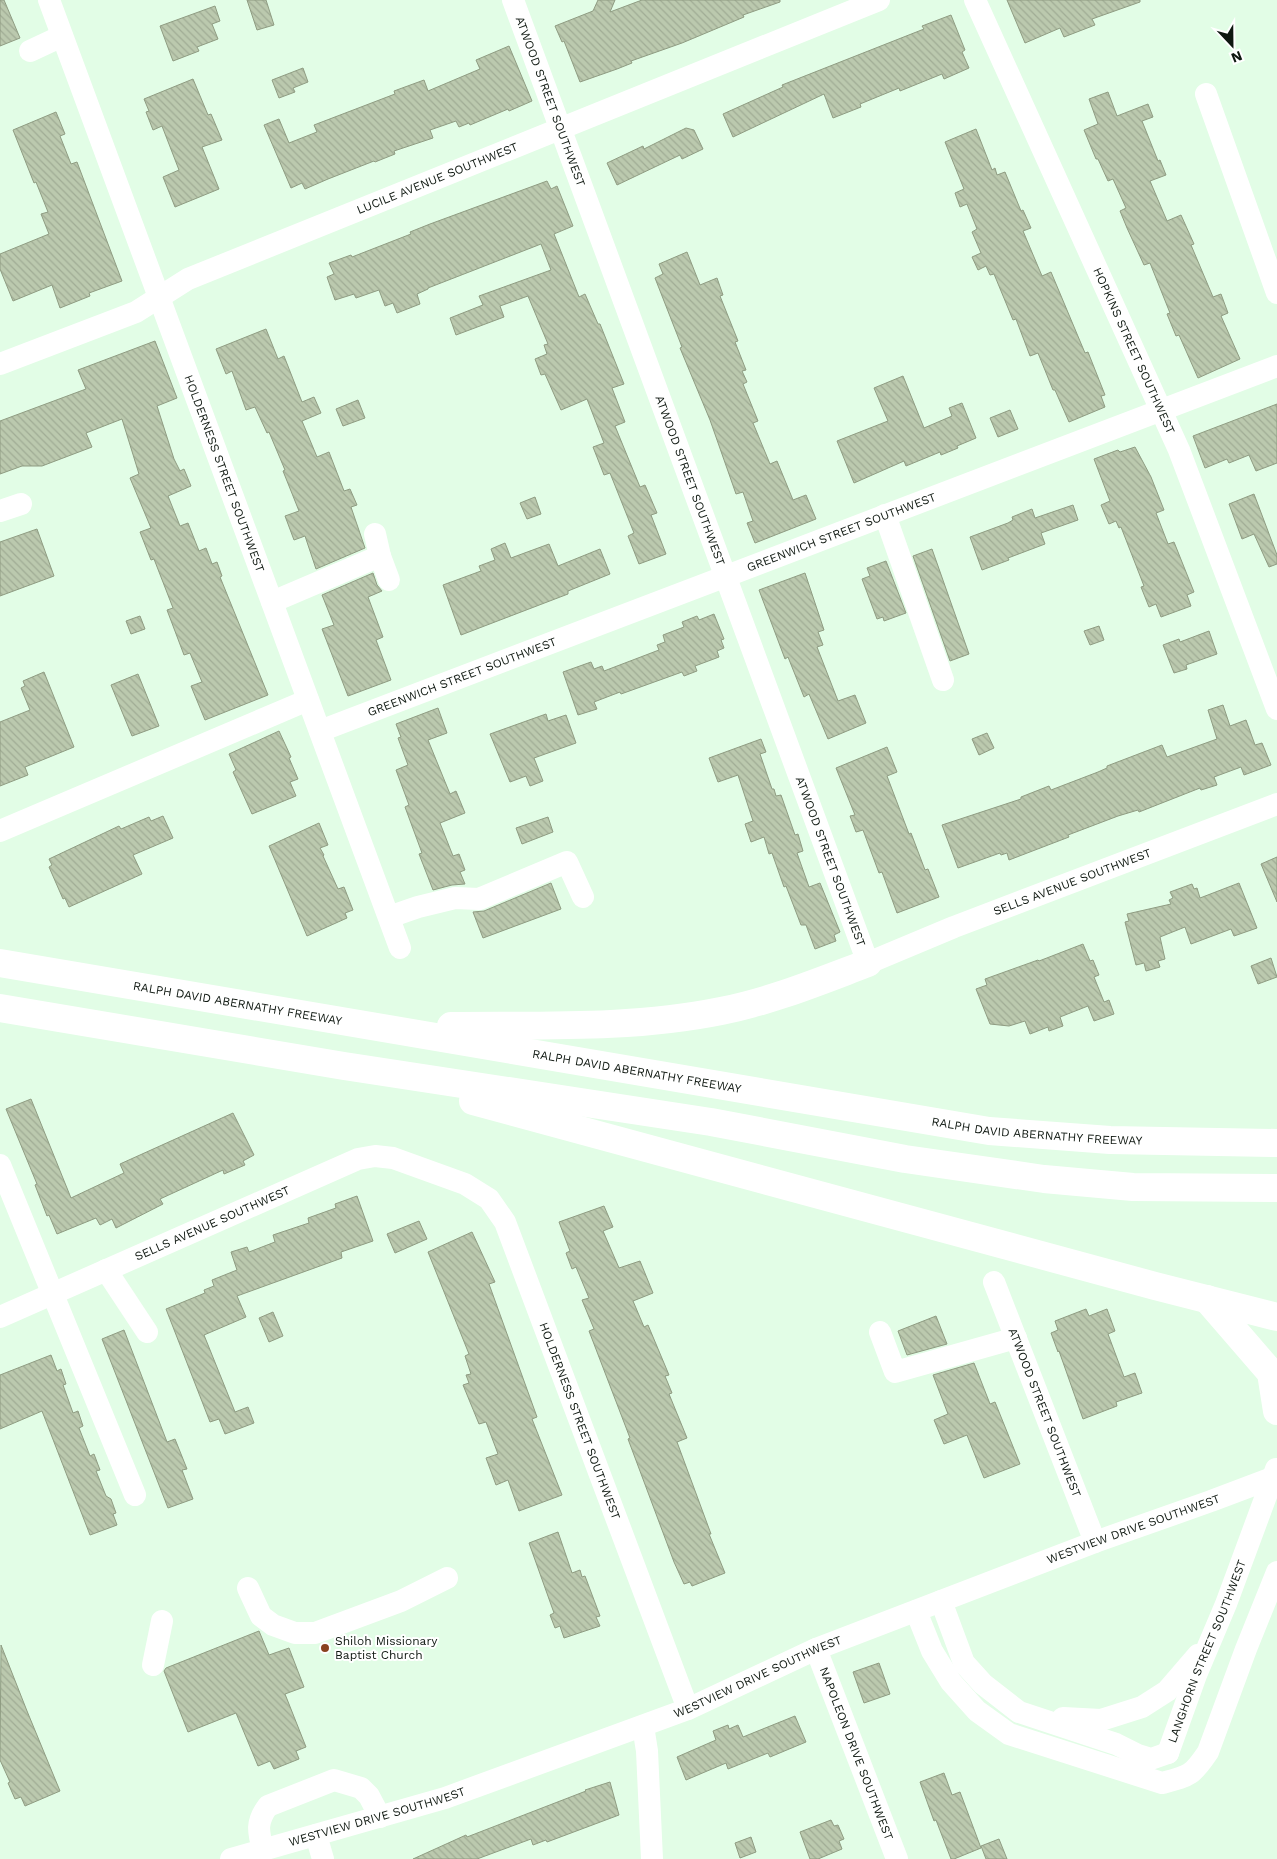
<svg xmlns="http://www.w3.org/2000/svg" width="1277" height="1859" viewBox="0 0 1277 1859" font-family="'Work Sans',sans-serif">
	<defs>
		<pattern id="building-back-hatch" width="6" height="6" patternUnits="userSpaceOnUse" patternTransform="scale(1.25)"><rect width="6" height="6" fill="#bbc9ae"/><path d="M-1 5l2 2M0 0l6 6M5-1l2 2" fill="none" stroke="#a0ac95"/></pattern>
	</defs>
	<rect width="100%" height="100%" fill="#e2fde6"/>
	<path fill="url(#building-back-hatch)" stroke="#8f9c82" d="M 0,0 L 4,0 L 20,38 L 0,46 Z
		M 247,0 L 266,0 L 274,25 L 257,30 Z
		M 598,0 L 615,0 L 610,12 L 642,0 L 780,0 L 780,2 L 743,15 L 744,17 L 682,43 L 631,61 L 632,63 L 617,69 L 580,82 L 564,41 L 562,42 L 555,26 L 593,11 Z
		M 1007,0 L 1140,0 L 1140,2 L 1092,19 L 1095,25 L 1064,37 L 1060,28 L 1025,43 Z
		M 215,6 L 220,21 L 212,24 L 218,39 L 197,47 L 199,51 L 173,61 L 160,26 Z
		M 951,15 L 965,50 L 962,52 L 969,68 L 944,79 L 942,74 L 900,91 L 899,88 L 860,104 L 861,107 L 833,118 L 824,94 L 733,137 L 723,114 L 783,87 L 782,85 L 924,29 L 922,26 Z
		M 509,46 L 532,101 L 509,111 L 508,109 L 470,125 L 469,123 L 459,127 L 456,121 L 430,130 L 433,138 L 394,151 L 395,154 L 375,162 L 374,161 L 328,179 L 305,189 L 302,183 L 291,188 L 264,125 L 279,119 L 289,143 L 317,132 L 314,125 L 395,94 L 394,91 L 424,80 L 428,91 L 480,69 L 476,60 Z
		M 303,68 L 308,82 L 293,88 L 295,92 L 279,98 L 272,80 Z
		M 193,79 L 208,115 L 211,114 L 222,140 L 202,147 L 219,189 L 175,207 L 163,177 L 179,170 L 162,126 L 153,130 L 146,112 L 149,111 L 144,99 Z
		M 1108,92 L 1117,116 L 1148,104 L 1153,117 L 1142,121 L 1158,161 L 1160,160 L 1166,175 L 1150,181 L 1167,221 L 1181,215 L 1194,244 L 1191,245 L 1213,297 L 1221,294 L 1228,313 L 1221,316 L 1240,359 L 1198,378 L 1179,335 L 1176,336 L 1167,314 L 1170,313 L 1150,263 L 1144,265 L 1127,228 L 1120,211 L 1126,208 L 1113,179 L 1108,181 L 1098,159 L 1096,159 L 1084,130 L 1098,124 L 1089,99 Z
		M 56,112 L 65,134 L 60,136 L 71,164 L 77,162 L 122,281 L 89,293 L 90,296 L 60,308 L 52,285 L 13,301 L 0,269 L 0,254 L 49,234 L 41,214 L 48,212 L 36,182 L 34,183 L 13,130 Z
		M 686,128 L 694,130 L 703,149 L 682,159 L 680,155 L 617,185 L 607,163 L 643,146 L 644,149 Z
		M 976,129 L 992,170 L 995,168 L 997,175 L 1005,172 L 1021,211 L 1023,210 L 1031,228 L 1023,231 L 1042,276 L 1051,272 L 1085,353 L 1088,352 L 1105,395 L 1101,396 L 1105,407 L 1069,422 L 1055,390 L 1053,390 L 1038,353 L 1030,356 L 1016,319 L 1013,320 L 994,274 L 990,275 L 986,266 L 978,270 L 972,257 L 981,253 L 972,232 L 977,229 L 967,204 L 960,207 L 955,193 L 964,189 L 945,142 Z
		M 547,181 L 551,189 L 557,186 L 573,226 L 554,234 L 579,297 L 585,294 L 598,324 L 600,324 L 624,384 L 612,388 L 625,422 L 615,426 L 640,487 L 645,485 L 657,513 L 651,515 L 666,554 L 639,564 L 628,536 L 634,533 L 610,473 L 604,475 L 593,447 L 604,443 L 587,399 L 561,410 L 545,374 L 541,375 L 535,359 L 547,354 L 544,345 L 548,344 L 528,296 L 500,306 L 504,317 L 456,335 L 450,318 L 483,305 L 479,296 L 551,270 L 541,244 L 428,288 L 428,289 L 417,294 L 420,304 L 397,313 L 393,303 L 385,306 L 379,290 L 356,298 L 354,294 L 335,300 L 327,277 L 334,274 L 329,263 L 351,255 L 352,257 L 411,234 L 410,232 L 430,224 Z
		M 687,252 L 700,285 L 717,278 L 723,295 L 720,296 L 738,341 L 735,342 L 746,370 L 742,371 L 747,382 L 743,384 L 758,421 L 753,423 L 770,464 L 777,461 L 793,500 L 806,495 L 816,519 L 755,543 L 747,523 L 753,521 L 743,492 L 736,494 L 710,420 L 680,348 L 682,347 L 655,278 L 663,274 L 659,264 Z
		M 266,329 L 278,359 L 284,356 L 302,402 L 314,397 L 321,413 L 302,421 L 317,457 L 329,452 L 344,491 L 350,489 L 357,505 L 351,507 L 365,548 L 316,569 L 305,536 L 294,540 L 285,516 L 299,511 L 283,471 L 285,470 L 269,432 L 267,433 L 255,407 L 246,410 L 232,371 L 226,374 L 216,349 Z
		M 155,341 L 177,398 L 157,406 L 174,459 L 180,471 L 184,469 L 191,486 L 168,496 L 180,526 L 188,523 L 199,551 L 206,548 L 212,564 L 217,562 L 222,576 L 220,577 L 268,695 L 205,720 L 191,686 L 202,682 L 190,653 L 184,655 L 167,610 L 173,608 L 154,559 L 151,560 L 140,532 L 151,528 L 130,478 L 139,474 L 122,419 L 86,433 L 92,447 L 42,466 L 22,466 L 0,474 L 0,421 L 86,389 L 78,370 Z
		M 903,376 L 924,428 L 952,416 L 949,408 L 962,403 L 976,438 L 957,446 L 958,448 L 941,455 L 940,452 L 906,466 L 904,461 L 854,483 L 837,441 L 888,421 L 874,388 Z
		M 358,400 L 365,418 L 343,426 L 336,409 Z
		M 1277,404 L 1277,463 L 1256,471 L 1249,455 L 1229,463 L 1227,459 L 1205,468 L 1193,436 Z
		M 1010,410 L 1018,429 L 998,437 L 990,418 Z
		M 1135,447 L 1151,477 L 1164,510 L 1156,513 L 1168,544 L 1174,542 L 1194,592 L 1187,595 L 1191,606 L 1161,617 L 1156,604 L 1149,607 L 1141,587 L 1144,586 L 1121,527 L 1119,528 L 1116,521 L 1109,524 L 1101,505 L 1110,501 L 1094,459 L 1118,450 L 1120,452 Z
		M 1254,494 L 1277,555 L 1277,564 L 1269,567 L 1254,534 L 1242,539 L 1229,504 Z
		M 535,497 L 541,514 L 527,519 L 520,503 Z
		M 1073,505 L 1078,520 L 1041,533 L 1045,544 L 1008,558 L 1009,560 L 982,570 L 970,537 L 1008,523 L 1013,520 L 1012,517 L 1032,509 L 1035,518 Z
		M 37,529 L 54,576 L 0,596 L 0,542 Z
		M 505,543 L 511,558 L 549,544 L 558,566 L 600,549 L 610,574 L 568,591 L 568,594 L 461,635 L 443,585 L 481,571 L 479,566 L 495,560 L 491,549 Z
		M 932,549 L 969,654 L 950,661 L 913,556 Z
		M 886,561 L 906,613 L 884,621 L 883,617 L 877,619 L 862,579 L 870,576 L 867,568 Z
		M 373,573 L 377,585 L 382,591 L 368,597 L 383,637 L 376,640 L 391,680 L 348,696 L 322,629 L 334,625 L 322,595 Z
		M 805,573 L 824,630 L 818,632 L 823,645 L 817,647 L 838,701 L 855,695 L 866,723 L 828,739 L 809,694 L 804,697 L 788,657 L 785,659 L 759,590 Z
		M 714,614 L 724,639 L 721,640 L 724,648 L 717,651 L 719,657 L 695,666 L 697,671 L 684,676 L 682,672 L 621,694 L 620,692 L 594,702 L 597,709 L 578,715 L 563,672 L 591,662 L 594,669 L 602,666 L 604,671 L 659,650 L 657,645 L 665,642 L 663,635 L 684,627 L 682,622 L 697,616 L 699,620 Z
		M 140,616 L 145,629 L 131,634 L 126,621 Z
		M 1099,626 L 1104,640 L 1090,645 L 1084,631 Z
		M 1209,631 L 1217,654 L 1186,665 L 1187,669 L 1174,673 L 1163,645 L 1179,639 L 1180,642 Z
		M 44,672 L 74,747 L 25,767 L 28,775 L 0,786 L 0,722 L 30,710 L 21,688 L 25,686 L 23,681 Z
		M 138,674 L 159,726 L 132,736 L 111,685 Z
		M 1223,705 L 1230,726 L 1246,720 L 1255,745 L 1262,743 L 1271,765 L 1244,775 L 1241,767 L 1214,777 L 1217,785 L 1201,790 L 1200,788 L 1139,812 L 1138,810 L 1118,816 L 1068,835 L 1069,837 L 1009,860 L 1007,853 L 1001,855 L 1000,853 L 958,868 L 942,825 L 1021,799 L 1021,797 L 1049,786 L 1051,790 L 1098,772 L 1107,768 L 1107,766 L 1162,745 L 1167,757 L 1217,739 L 1208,710 Z
		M 438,708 L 447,733 L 428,740 L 450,794 L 456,791 L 465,813 L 440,823 L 453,856 L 459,854 L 465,870 L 460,872 L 465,884 L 452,885 L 433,890 L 419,854 L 422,853 L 405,807 L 409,805 L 396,770 L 408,765 L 398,738 L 401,737 L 396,724 Z
		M 546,714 L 548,721 L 566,715 L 576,743 L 534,758 L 543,781 L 530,786 L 526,776 L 510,782 L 490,734 Z
		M 279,731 L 291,757 L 289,758 L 298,779 L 290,782 L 296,796 L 252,814 L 233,772 L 236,770 L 229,754 Z
		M 987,733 L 994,748 L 979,755 L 972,739 Z
		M 761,739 L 766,752 L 760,754 L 772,789 L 774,789 L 776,796 L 781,795 L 795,835 L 798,834 L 803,851 L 797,853 L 809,887 L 820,883 L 840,932 L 834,935 L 836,941 L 815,949 L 806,925 L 801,925 L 786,886 L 784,887 L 772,853 L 769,854 L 764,837 L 751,842 L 745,824 L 753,821 L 738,775 L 718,782 L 709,758 Z
		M 887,747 L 897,772 L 887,776 L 909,834 L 911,833 L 925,870 L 928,869 L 939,897 L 897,913 L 882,872 L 879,873 L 863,830 L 856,832 L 850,816 L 855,815 L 836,768 Z
		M 163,816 L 173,838 L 133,855 L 142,874 L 69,907 L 65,898 L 63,899 L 49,867 L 52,865 L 49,859 L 119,826 L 121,829 L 149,817 L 151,821 Z
		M 548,817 L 553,832 L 522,844 L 516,828 Z
		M 319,823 L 328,845 L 320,848 L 324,855 L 323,856 L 338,889 L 344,887 L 353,910 L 345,913 L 347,918 L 307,936 L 269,846 Z
		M 1277,857 L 1277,902 L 1261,864 Z
		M 551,883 L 561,909 L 483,938 L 473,912 L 484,911 Z
		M 1239,883 L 1257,928 L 1234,936 L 1231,929 L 1191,944 L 1185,927 L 1160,937 L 1165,959 L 1158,961 L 1160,967 L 1146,971 L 1144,963 L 1136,965 L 1125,922 L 1129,921 L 1127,914 L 1171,904 L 1169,900 L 1173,898 L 1170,892 L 1192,884 L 1194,889 L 1197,888 L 1200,898 Z
		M 1083,944 L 1090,961 L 1093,960 L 1099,975 L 1094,977 L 1104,1002 L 1109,1000 L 1114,1014 L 1094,1021 L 1088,1006 L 1060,1017 L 1063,1026 L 1049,1031 L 1048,1027 L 1030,1034 L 1025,1021 L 1009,1026 L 990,1024 L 976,989 L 987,985 L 985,979 L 1038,960 L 1039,961 Z
		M 1271,958 L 1277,977 L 1258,984 L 1251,966 Z
		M 31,1099 L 71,1198 L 124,1173 L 120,1164 L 233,1113 L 254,1155 L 243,1161 L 245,1165 L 224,1174 L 223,1170 L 160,1199 L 163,1204 L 116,1228 L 112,1219 L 100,1225 L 96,1218 L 57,1234 L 49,1215 L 47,1216 L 35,1185 L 37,1184 L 6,1109 Z
		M 357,1196 L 373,1241 L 341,1252 L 342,1258 L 237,1296 L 246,1317 L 204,1335 L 235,1412 L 248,1407 L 254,1423 L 225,1434 L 219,1419 L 210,1422 L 166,1309 L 205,1293 L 204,1290 L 214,1286 L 212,1280 L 237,1270 L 231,1252 L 247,1247 L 249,1252 L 275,1242 L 273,1235 L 309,1223 L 308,1218 L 336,1208 L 335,1204 Z
		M 604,1206 L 613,1227 L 603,1231 L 619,1268 L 640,1261 L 653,1293 L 633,1301 L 644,1327 L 648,1325 L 669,1375 L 665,1376 L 672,1393 L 669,1394 L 687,1438 L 677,1442 L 711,1534 L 709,1534 L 725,1573 L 692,1586 L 690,1582 L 684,1584 L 674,1562 L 628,1439 L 630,1438 L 589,1331 L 594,1329 L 582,1300 L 589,1298 L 576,1267 L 572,1269 L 566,1253 L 570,1251 L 559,1222 Z
		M 419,1221 L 427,1239 L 395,1253 L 387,1234 Z
		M 472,1232 L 495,1282 L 489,1284 L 537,1417 L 532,1419 L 562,1495 L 519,1511 L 508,1480 L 496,1485 L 486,1458 L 498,1454 L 486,1422 L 479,1424 L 463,1385 L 469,1383 L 466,1375 L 471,1374 L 465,1356 L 469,1354 L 428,1252 Z
		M 1086,1309 L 1089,1316 L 1107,1309 L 1115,1331 L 1108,1334 L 1124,1377 L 1135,1373 L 1142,1393 L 1116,1402 L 1117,1406 L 1083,1419 L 1059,1351 L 1058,1352 L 1051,1333 L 1058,1330 L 1055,1321 Z
		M 273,1312 L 283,1336 L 269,1342 L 259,1318 Z
		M 936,1316 L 947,1344 L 907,1355 L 898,1331 Z
		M 124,1330 L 167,1442 L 175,1439 L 187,1469 L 182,1470 L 193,1499 L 168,1508 L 102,1339 Z
		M 51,1355 L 57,1371 L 61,1369 L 66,1384 L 63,1385 L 73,1413 L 78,1411 L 83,1426 L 79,1428 L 90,1456 L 94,1454 L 100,1470 L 96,1471 L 106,1496 L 111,1499 L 116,1513 L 113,1514 L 117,1525 L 90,1535 L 42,1411 L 0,1429 L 0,1375 Z
		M 974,1363 L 990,1404 L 995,1402 L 1020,1464 L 984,1478 L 967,1435 L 944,1444 L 934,1420 L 948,1414 L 933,1375 Z
		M 558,1532 L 572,1573 L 580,1570 L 582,1577 L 585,1576 L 600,1616 L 596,1617 L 600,1626 L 564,1638 L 560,1626 L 555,1628 L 550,1615 L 554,1613 L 529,1543 Z
		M 259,1631 L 269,1655 L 289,1648 L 304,1687 L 285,1694 L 306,1747 L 296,1751 L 299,1759 L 274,1769 L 270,1761 L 258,1766 L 236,1713 L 188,1732 L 164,1671 L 166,1668 Z
		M 1,1645 L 27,1711 L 60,1791 L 25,1806 L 21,1797 L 15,1799 L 8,1783 L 10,1782 L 0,1760 Z
		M 879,1663 L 890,1694 L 864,1703 L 853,1672 Z
		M 795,1716 L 806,1742 L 770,1757 L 768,1753 L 728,1769 L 726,1763 L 686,1780 L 677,1757 L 716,1740 L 713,1731 L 728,1725 L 729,1729 L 738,1725 L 743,1737 Z
		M 944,1773 L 952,1795 L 960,1792 L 981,1848 L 954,1859 L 951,1859 L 936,1820 L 934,1821 L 920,1782 Z
		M 610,1782 L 619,1815 L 547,1842 L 546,1840 L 533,1845 L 531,1839 L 477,1859 L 413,1859 L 466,1835 L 467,1837 L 586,1791 L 585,1790 Z
		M 831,1820 L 834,1826 L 838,1825 L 844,1839 L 839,1841 L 842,1849 L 818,1859 L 810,1859 L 800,1832 Z
		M 751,1837 L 756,1852 L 740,1858 L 735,1843 Z
		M 999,1839 L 1007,1859 L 986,1859 L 981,1846 Z"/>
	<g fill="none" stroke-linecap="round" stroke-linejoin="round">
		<g stroke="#fff" stroke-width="22">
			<path id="s1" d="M 49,0 L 400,948"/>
			<path id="s2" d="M 513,0 L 868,963 L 954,927 L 1277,804"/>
			<path id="s3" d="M 975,0 L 1179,450 L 1277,709"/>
			<path d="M 30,51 L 62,36"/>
			<path d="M 1206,94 L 1277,293"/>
			<path id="s4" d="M 0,364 L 136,312 L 188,279 L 879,0"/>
			<path d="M 0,511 L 21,504"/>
			<path d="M 885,515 L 943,680"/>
			<path d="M 380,556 L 389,580"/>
			<path d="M 272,602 L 380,556 L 375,534"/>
			<path id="s5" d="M 320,731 L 1277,366"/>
			<path d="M 0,831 L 308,700"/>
			<path d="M 389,917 L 418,907 L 455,898 L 479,899 L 567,862 L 583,897"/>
			<path d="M 0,1165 L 135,1495"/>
			<path d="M 106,1270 L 147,1332"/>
			<path id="s6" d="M 994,1282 L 1095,1542"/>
			<path id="s7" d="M 0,1317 L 358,1159 L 375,1156 L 393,1158 L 465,1184 L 489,1199 L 505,1222 L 688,1709"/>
			<path d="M 880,1332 L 895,1372 L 1016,1338"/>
			<path d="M 248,1588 L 261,1616 L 273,1625 L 295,1633 L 315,1633 L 401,1601 L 447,1578"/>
			<path d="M 941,1601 L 964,1663 L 983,1684 L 1019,1712 L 1116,1744 L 1138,1755 L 1151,1759 L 1168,1753"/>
			<path d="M 916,1611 L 932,1651 L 951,1682 L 977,1711 L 1009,1734 L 1162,1783 C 1189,1776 1192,1776 1208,1752 L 1246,1649 L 1277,1572"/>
			<path id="s8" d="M 816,1649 L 897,1859"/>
			<path d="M 153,1665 L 162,1621"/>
			<path d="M 1063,1718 L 1101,1720 L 1142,1707 L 1167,1691 L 1198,1655"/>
			<path d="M 643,1726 L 647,1751 L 652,1859"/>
			<path id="s9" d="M 1168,1753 L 1196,1675 L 1226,1604 L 1276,1469"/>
			<path d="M 316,1835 L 323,1859"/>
			<path d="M 263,1850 C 258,1831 256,1822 268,1806 L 334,1780 L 361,1788 L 369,1796 L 380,1817"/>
			<path id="s10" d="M 231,1859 L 445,1798 L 688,1709 L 816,1649 L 1095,1542 L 1211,1501 L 1277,1476"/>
		</g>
		<g stroke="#fff" stroke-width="28">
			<path id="s11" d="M 0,963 L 989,1131 L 1110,1140 L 1277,1143"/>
			<path d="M 0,1008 L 344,1066 L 711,1122 L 905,1159 L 1044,1179 L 1133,1187 L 1277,1188"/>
			<path d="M 451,1026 C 541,1025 632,1029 721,1011 C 772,1001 820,981 868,963"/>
			<path d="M 473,1101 L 1155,1286 L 1277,1317"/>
			<path d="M 1207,1299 L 1271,1373 L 1277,1411"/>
		</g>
	</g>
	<circle fill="#89421e" stroke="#fff" stroke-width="2" cx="325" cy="1648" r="5"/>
	<g text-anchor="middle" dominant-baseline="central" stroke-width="4" stroke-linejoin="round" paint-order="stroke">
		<g font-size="12" fill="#0f1811" stroke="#fff">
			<text stroke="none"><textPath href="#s2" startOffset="108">ATWOOD STREET SOUTHWEST</textPath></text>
			<text stroke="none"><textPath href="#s4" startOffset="476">LUCILE AVENUE SOUTHWEST</textPath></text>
			<text stroke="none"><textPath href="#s3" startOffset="385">HOPKINS STREET SOUTHWEST</textPath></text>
			<text stroke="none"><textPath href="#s1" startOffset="505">HOLDERNESS STREET SOUTHWEST</textPath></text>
			<text stroke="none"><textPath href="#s2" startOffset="512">ATWOOD STREET SOUTHWEST</textPath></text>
			<text stroke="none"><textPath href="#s5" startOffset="558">GREENWICH STREET SOUTHWEST</textPath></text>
			<text stroke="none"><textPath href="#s5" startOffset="152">GREENWICH STREET SOUTHWEST</textPath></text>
			<text stroke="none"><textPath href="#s2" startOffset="918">ATWOOD STREET SOUTHWEST</textPath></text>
			<text stroke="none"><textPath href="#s2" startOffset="1246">SELLS AVENUE SOUTHWEST</textPath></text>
			<text stroke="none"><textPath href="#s11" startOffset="241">RALPH DAVID ABERNATHY FREEWAY</textPath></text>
			<text stroke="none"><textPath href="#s11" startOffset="646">RALPH DAVID ABERNATHY FREEWAY</textPath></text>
			<text stroke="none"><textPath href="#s11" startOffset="1051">RALPH DAVID ABERNATHY FREEWAY</textPath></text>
			<text stroke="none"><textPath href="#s7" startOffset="232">SELLS AVENUE SOUTHWEST</textPath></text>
			<text stroke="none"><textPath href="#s6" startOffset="140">ATWOOD STREET SOUTHWEST</textPath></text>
			<text stroke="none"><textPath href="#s7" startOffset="772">HOLDERNESS STREET SOUTHWEST</textPath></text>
			<text stroke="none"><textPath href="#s10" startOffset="962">WESTVIEW DRIVE SOUTHWEST</textPath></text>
			<text stroke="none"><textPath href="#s9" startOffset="109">LANGHORN STREET SOUTHWEST</textPath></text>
			<text stroke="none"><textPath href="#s10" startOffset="558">WESTVIEW DRIVE SOUTHWEST</textPath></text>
			<text stroke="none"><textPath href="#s8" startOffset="112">NAPOLEON DRIVE SOUTHWEST</textPath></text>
			<text stroke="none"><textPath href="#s10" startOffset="152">WESTVIEW DRIVE SOUTHWEST</textPath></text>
		</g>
		<g font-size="12" fill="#0f1811" stroke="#fff" text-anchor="start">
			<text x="335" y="1641">Shiloh Missionary<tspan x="335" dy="14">Baptist Church</tspan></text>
		</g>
	</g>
	<g transform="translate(1232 45) rotate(158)" stroke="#ffffff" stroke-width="4" paint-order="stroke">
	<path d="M0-4L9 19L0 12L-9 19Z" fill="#0f1811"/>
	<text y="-8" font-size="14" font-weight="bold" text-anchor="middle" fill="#0f1811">N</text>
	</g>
</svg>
